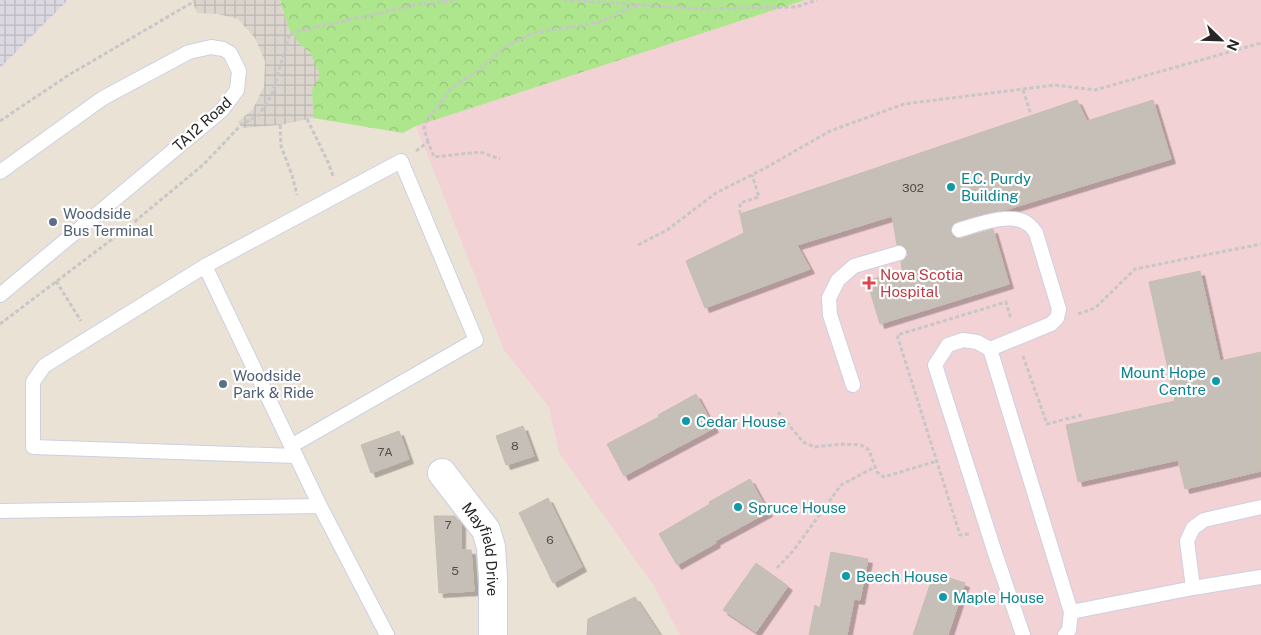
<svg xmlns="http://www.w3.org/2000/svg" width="1261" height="635" viewBox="0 0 1261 635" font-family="'Public Sans',sans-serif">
	<defs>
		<pattern id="industrial-grid" width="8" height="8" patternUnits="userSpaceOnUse" patternTransform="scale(1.25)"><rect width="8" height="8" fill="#dbd8e2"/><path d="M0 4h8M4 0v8" fill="none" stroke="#bcb9c2"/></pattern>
		<pattern id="forest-crowns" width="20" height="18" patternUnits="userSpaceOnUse" patternTransform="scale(1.25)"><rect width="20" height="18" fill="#aee68e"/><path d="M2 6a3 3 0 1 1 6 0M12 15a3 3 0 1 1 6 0" fill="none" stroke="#96c57a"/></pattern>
		<pattern id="plaza-grid" width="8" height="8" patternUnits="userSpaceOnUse" patternTransform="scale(1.25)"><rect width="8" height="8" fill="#dbd5ce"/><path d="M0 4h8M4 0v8" fill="none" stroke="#bcb7b1"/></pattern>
		<filter id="shadow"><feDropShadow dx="4.5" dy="4.5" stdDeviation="0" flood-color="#0004"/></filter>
	</defs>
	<rect width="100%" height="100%" fill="#ebe2d6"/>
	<path fill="url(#industrial-grid)" d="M 0,0 L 67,0 L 67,1 L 0,68 Z"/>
	<path fill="#f3d2d5" d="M 805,0 L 1261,0 L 1261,635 L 680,635 L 654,586 L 559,453 L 549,407 L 504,350 L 416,126 Z"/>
	<path fill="url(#forest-crowns)" d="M 280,0 L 805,0 L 416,126 L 403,133 L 313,118 L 310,52 L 300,45 L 296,38 L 290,33 Z"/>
	<path fill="url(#plaza-grid)" d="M 192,0 L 280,0 L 290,33 L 296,38 L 300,45 L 310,52 L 320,75 L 312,90 L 313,118 L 280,125 L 243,128 L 238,122 L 253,109 L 264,86 L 265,61 L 255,38 L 238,19 L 218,14 L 197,13 Z"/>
	<path fill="#c6bfb7" stroke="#c6beb1" filter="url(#shadow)" d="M 1077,100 L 1087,121 L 1153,100 L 1171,159 L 1005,210 L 982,214 L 956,222 L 953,224 L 951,228 L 951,233 L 953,237 L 958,239 L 993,229 L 1009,284 L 880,324 L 867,281 L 902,270 L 901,262 L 905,259 L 908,255 L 907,250 L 905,247 L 902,245 L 897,245 L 892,216 L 797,245 L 810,269 L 705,308 L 686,261 L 744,233 L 740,214 Z
		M 1200,271 L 1220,361 L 1261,352 L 1261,471 L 1185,489 L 1178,460 L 1078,482 L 1066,425 L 1175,401 L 1149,282 Z
		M 696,394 L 714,428 L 624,476 L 607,444 L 659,417 L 658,415 Z
		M 523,426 L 534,456 L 506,465 L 496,436 Z
		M 399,431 L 409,459 L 371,473 L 361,445 Z
		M 750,479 L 768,512 L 715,541 L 716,543 L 677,565 L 659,534 L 710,504 L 709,502 Z
		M 548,498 L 582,567 L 553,583 L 519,513 Z
		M 434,516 L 455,516 L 461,524 L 461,550 L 471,550 L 474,591 L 439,593 Z
		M 831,552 L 868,559 L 860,600 L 854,599 L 847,635 L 809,635 L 815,605 L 820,608 Z
		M 756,563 L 788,586 L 756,632 L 723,610 Z
		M 934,573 L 965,583 L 948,635 L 913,635 Z
		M 635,597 L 660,635 L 587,635 L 588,619 Z"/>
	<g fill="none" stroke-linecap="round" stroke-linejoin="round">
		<g stroke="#ccd0e1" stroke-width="16">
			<path id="service" d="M 0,172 L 103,98 L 189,52 L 211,47 L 223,49 L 230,53 L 239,71 L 237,90 L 222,110 L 0,295
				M 959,230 C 976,225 1012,211 1028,224 C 1031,226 1034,230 1036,233 L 1059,309 L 1057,318 L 1051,324 L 990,349 L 977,342 L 963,340 L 948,345 L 935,365 L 995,553 L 1023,635
				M 990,349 L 1071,612 L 1069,630 L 1065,635
				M 853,385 L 830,315 L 829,298 L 838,280 L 854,266 L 899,253
				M 291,446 L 476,340 L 401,161 L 205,266 L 44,366 L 33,382 L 33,447 L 295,456
				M 320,506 L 387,635
				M 0,511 L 320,506 L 205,266
				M 1193,588 L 1187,541 L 1193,528 L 1204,520 L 1261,507
				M 1071,612 L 1193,588 L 1261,577"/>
		</g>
		<g stroke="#ccd0e1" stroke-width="30">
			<g id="minor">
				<path id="s1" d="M 442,473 L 486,530 L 491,547 L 493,578 L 493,635"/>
			</g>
		</g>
		<path stroke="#c7c7c7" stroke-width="3" stroke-dasharray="4 2.5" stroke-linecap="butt" d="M 564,0 L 703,9 L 796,7 L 817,0
			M 1023,90 L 1031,115
			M 307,119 L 328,162 L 333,176
			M 0,121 L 67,76 L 193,2
			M 280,125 L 281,146 L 292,175 L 297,195
			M 428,142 L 424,128 L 426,122 L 452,88 L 479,70 L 505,47 L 533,33 L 597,23 L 638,5
			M 416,151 L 428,142 L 434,157 L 480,152 L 500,159
			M 740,214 L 740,203 L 759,197 L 752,175
			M 638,245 L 667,230 L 716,193 L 767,167 L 830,131 L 904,104 L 1055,85 L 1095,90 L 1261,43
			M 56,281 L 81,321
			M 1078,314 L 1095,308 L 1135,269 L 1261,244
			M 0,324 L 127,228 L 204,164 L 241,125 L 259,115 L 272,94 L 290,33 L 415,5 L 457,0
			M 1023,356 L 1047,424 L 1082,415
			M 778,412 L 803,442 L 815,447 L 842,444 L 861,445 L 869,450 L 877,472 L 884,477 L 937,461
			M 969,534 L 960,535 L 897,335 L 1006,302 L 1011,319
			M 777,568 L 794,550 L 841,485 L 875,467"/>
		<use href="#service" stroke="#fff" stroke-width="14"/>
		<use href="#minor" stroke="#fff" stroke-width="28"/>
	</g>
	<g fill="#0f9aa8" stroke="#fff" stroke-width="2">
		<circle cx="951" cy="187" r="5"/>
		<circle cx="1216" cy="381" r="5"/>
		<circle cx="686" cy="421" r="5"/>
		<circle cx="738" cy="507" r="5"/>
		<circle cx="846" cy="576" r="5"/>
		<circle cx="943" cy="597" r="5"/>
	</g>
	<g fill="#5c6f8a" stroke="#fff" stroke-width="2">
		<circle cx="53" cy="222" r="5"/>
		<circle cx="223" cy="384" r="5"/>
	</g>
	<path fill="#e0444e" stroke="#fff" stroke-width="2" d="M866.5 275.5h5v5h5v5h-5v5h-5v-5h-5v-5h5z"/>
	<g text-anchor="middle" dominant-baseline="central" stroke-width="4.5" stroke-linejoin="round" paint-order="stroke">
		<g font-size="12" fill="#4f4d4b">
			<text x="913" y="188">302</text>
			<text x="515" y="446">8</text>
			<text x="385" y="452">7A</text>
			<text x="448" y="525">7</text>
			<text x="550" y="540">6</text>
			<text x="455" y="571">5</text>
		</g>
		<g font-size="15" fill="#272727" stroke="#fff">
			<text transform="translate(202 124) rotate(-42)">TA12 Road</text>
			<text stroke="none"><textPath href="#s1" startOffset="89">Mayfield Drive</textPath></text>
		</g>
		<g font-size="15" fill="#0d838f" stroke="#fff" text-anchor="start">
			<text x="961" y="178">E.C. Purdy<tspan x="961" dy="17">Building</tspan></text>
			<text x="1206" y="372" text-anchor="end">Mount Hope<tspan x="1206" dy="17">Centre</tspan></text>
			<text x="696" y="421">Cedar House</text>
			<text x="748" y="507">Spruce House</text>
			<text x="856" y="576">Beech House</text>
			<text x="953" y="597">Maple House</text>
		</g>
		<g font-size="15" fill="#4e5e75" stroke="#fff" text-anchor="start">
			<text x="63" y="213">Woodside<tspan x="63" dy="17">Bus Terminal</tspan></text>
			<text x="233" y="375">Woodside<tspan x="233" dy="17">Park &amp; Ride</tspan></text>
		</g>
		<g font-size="15" fill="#be3a42" stroke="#fff" text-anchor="start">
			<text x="880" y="274">Nova Scotia<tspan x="880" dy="17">Hospital</tspan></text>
		</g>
	</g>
	<g transform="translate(1221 40) rotate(113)" stroke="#ffffff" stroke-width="4" paint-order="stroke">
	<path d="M0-4L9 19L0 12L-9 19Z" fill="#272727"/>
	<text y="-8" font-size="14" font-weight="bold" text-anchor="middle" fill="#272727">N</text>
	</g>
</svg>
